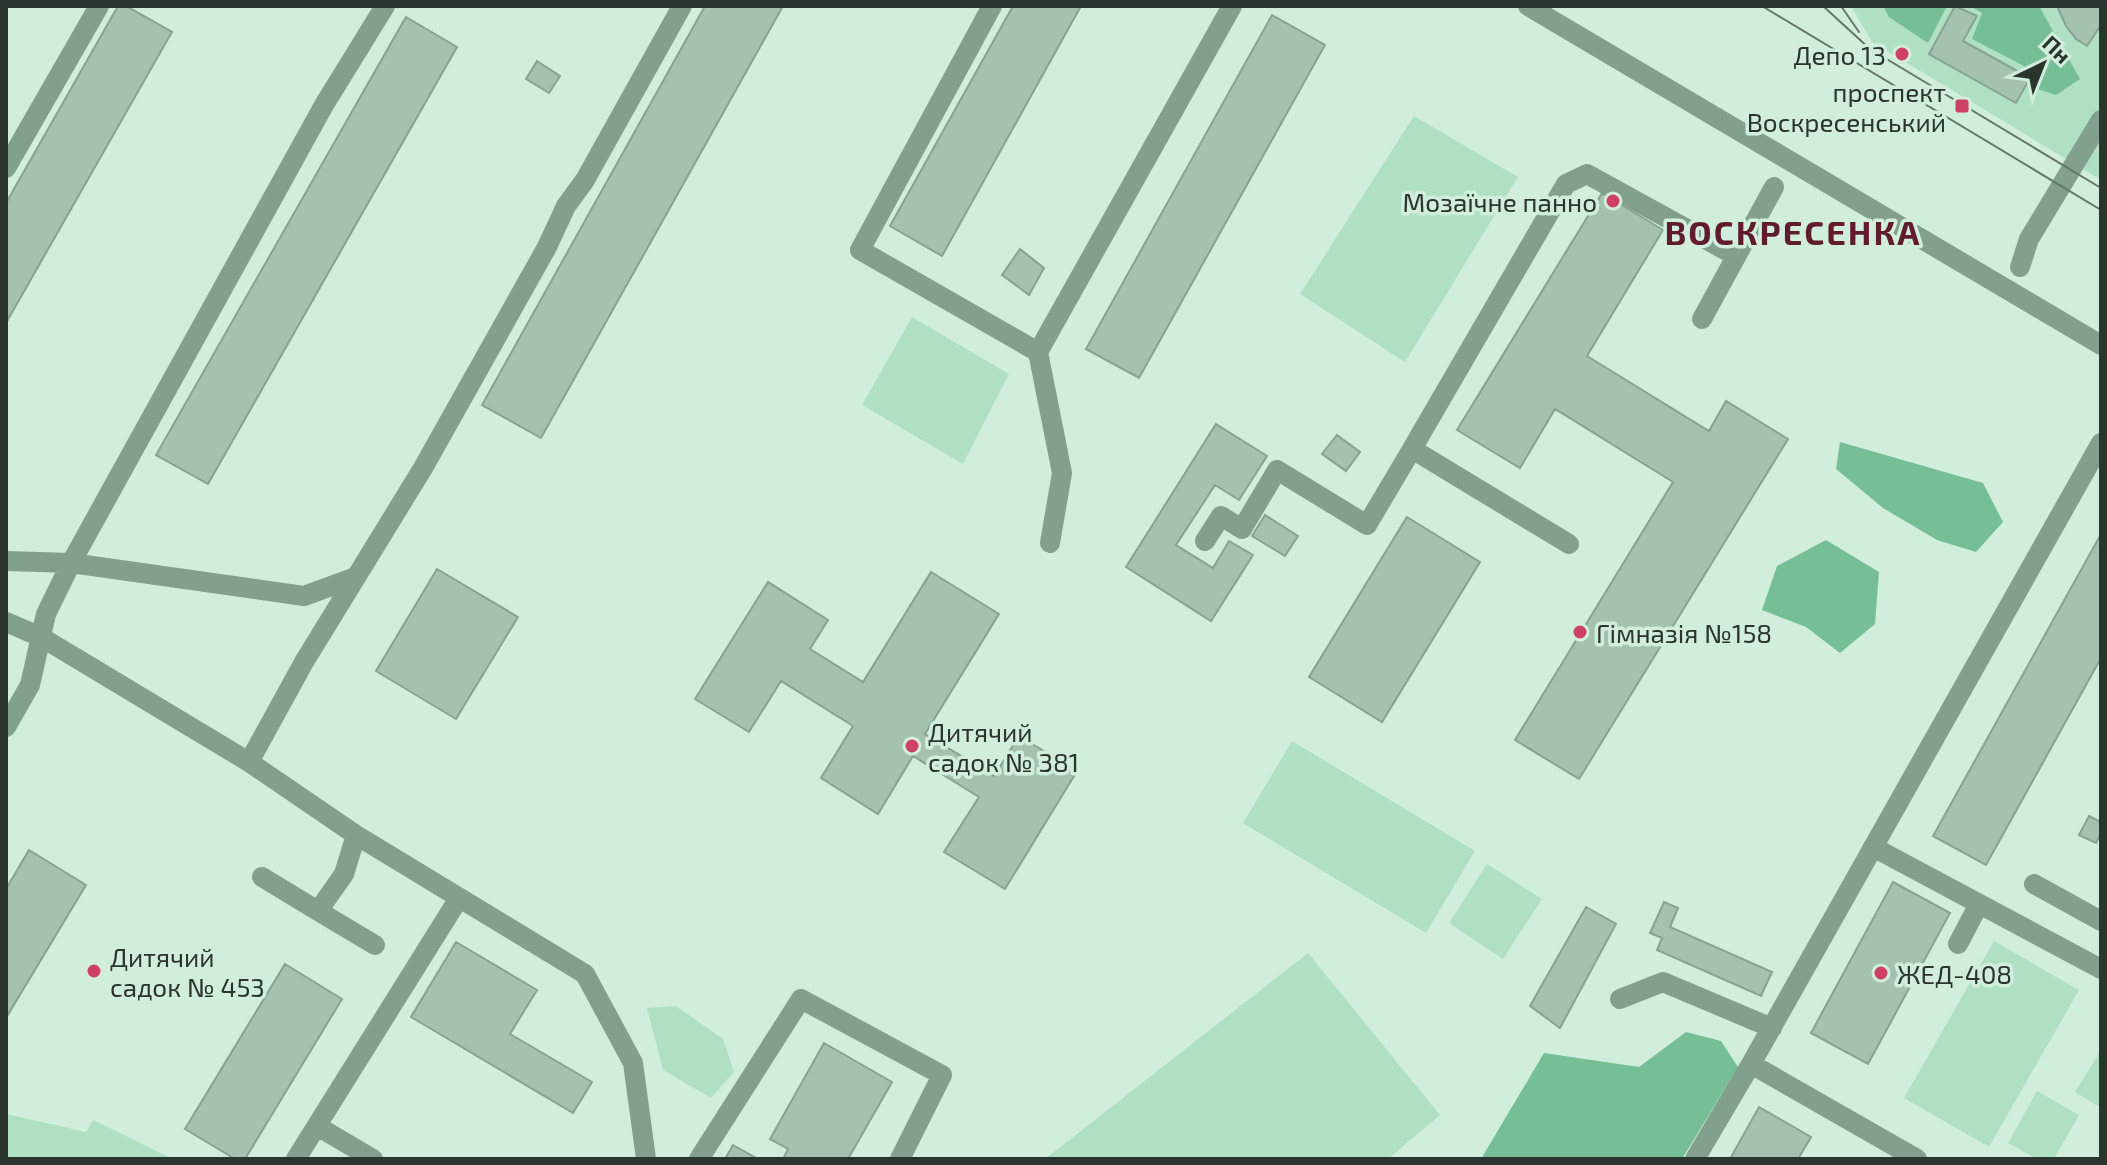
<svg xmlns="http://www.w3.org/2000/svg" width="2107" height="1165" viewBox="0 0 2107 1165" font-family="'Exo 2',sans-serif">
	<rect width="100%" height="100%" fill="#d1eedc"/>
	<path fill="#afe0c3" d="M 1851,6 L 2101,6 L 2101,180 L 1872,42 Z
		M 1414,116 L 1518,177 L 1405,362 L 1300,294 Z
		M 912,317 L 1009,374 L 963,464 L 862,405 Z
		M 1292,741 L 1475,851 L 1426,933 L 1243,823 Z
		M 1487,864 L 1542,899 L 1503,959 L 1449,923 Z
		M 1994,941 L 2079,990 L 1989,1147 L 1904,1098 Z
		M 1308,953 L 1440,1115 L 1388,1159 L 1045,1159 Z
		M 676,1006 L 723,1039 L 734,1072 L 711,1098 L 663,1070 L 647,1008 Z
		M 2101,1050 L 2101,1108 L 2075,1092 Z
		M 2037,1091 L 2079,1115 L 2054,1159 L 2037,1159 L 2008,1143 Z
		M 6,1114 L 86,1132 L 93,1120 L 173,1159 L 6,1159 Z"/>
	<path fill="#76bf96" d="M 1883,6 L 1947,6 L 1928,43 L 1889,17 Z
		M 1970,6 L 2039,6 L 2080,79 L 2056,95 L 2038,89 L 2024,66 L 1972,39 L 1982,13 Z
		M 1840,442 L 1983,483 L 2003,522 L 1976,552 L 1937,540 L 1883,508 L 1836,469 Z
		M 1826,540 L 1879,572 L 1875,624 L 1840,653 L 1806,627 L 1762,610 L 1777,566 Z
		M 1686,1032 L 1721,1041 L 1738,1067 L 1682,1159 L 1481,1159 L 1544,1053 L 1639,1067 Z"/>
	<path fill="#a5c1b0" stroke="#87a392" stroke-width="2" d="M 118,6 L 126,6 L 172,32 L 6,323 L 6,203 Z
		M 705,6 L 783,6 L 541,438 L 482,405 Z
		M 1013,6 L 1081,6 L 942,256 L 890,226 Z
		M 1955,6 L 1977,16 L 1963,41 L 2030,78 L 2016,103 L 1929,54 Z
		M 2057,6 L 2101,6 L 2101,25 L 2087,46 L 2076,39 L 2066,26 Z
		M 1272,15 L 1325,45 L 1139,378 L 1086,349 Z
		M 406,17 L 457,47 L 208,484 L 156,455 Z
		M 537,61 L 560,76 L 549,93 L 526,79 Z
		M 1602,193 L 1663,230 L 1587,356 L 1709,431 L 1726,401 L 1788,439 L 1579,779 L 1515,740 L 1673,482 L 1555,409 L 1520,468 L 1457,430 Z
		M 1020,249 L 1044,268 L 1029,295 L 1002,275 Z
		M 1216,424 L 1267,456 L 1239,500 L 1215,485 L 1176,545 L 1213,568 L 1229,541 L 1253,555 L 1211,621 L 1126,567 Z
		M 1337,435 L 1360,452 L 1346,471 L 1322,454 Z
		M 1265,515 L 1298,536 L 1285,556 L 1252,536 Z
		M 1407,517 L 1480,562 L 1382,722 L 1309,677 Z
		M 2101,534 L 2101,658 L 1986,865 L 1933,836 Z
		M 437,569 L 518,617 L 456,719 L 376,671 Z
		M 931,572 L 999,614 L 925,734 L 994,776 L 1019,736 L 1077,771 L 1005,889 L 944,852 L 979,797 L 913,756 L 878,814 L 821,778 L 853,726 L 781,681 L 749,732 L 695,699 L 768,582 L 828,620 L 810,649 L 863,682 Z
		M 2089,816 L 2101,822 L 2101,833 L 2096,843 L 2079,835 Z
		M 29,850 L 86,885 L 6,1018 L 6,889 Z
		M 1893,882 L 1950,913 L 1868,1064 L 1811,1033 Z
		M 1664,902 L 1678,908 L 1670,927 L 1772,972 L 1761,996 L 1657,950 L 1662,938 L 1650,933 Z
		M 1586,907 L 1616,924 L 1560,1028 L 1530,1006 Z
		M 456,942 L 537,990 L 510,1034 L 592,1082 L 573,1113 L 411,1017 Z
		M 285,964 L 342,999 L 245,1159 L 235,1159 L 185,1129 Z
		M 824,1043 L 892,1082 L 848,1159 L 783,1159 L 788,1149 L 770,1139 Z
		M 1759,1107 L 1811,1137 L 1798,1159 L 1730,1159 Z
		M 733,1145 L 758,1159 L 725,1159 Z"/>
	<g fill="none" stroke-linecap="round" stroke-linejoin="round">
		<path stroke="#82a08e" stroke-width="20" d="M 992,6 L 860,250 L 1038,352
			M 1528,6 L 2101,345
			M 6,168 L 99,6
			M 2020,267 L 2029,239 L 2101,120
			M 1702,319 L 1774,187
			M 1412,449 L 1566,184 L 1587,174 L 1736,256
			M 1205,541 L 1221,516 L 1242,529 L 1277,470 L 1367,525 L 1412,449 L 1569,544
			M 1050,543 L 1062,473 L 1038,352 L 1232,6
			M 6,561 L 71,563 L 304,596 L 356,577
			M 6,622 L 41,637 L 249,762 L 356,835 L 585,974 L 633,1063 L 646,1159
			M 6,727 L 30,685 L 46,614 L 71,563 L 324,105 L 385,6
			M 249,762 L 304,662 L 423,468 L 547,247 L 566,206 L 585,180 L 682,6
			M 1873,847 L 2101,969
			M 262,877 L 318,911 L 344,874 L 356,835
			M 2034,884 L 2101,921
			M 318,911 L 375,945
			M 1958,944 L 1979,904
			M 1620,999 L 1663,982 L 1772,1028
			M 1751,1064 L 1917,1159
			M 317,1126 L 373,1159
			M 296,1159 L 459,898
			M 699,1159 L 801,999 L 942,1075 L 900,1159
			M 1695,1159 L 1751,1064 L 2101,443"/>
		<path stroke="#65766b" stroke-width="2" d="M 1762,6 L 2101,210
			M 1823,6 L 1870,49 L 2101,188
			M 1841,6 L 1859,32"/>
	</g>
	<g fill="#cf4066" stroke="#d1eedc" stroke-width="3">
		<circle cx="1902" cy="54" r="8"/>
		<rect x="1954" y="98" width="16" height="16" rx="4"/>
		<circle cx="1613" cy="201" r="8"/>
		<circle cx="1580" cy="632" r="8"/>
		<circle cx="912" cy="746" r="8"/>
		<circle cx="94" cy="971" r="8"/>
		<circle cx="1881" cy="973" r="8"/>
	</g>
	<g text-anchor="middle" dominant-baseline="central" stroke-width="7" stroke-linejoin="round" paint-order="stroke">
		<g font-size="26" fill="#2a352e" stroke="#d1eedc" text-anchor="start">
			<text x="1886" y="54" text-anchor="end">Депо 13</text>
			<text x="1946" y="91" text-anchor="end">проспект<tspan x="1946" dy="30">Воскресенський</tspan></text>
			<text x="1597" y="201" text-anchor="end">Мозаїчне панно</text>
			<text x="1596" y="632">Гімназія №158</text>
			<text x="928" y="731">Дитячий<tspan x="928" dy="30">садок № 381</tspan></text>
			<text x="110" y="956">Дитячий<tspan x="110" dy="30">садок № 453</tspan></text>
			<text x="1897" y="973">ЖЕД-408</text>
		</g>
		<g font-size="34" font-weight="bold" letter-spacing="2" fill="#601b2d" stroke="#d1eedc">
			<text x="1793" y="231">ВОСКРЕСЕНКА</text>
		</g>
	</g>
	<rect width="2107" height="1165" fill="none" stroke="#2a352e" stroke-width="16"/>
	<g transform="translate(2043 64) rotate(43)" stroke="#d1eedc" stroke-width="6" paint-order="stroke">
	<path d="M0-6L14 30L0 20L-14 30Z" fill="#2a352e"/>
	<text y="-12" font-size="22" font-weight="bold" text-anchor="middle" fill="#2a352e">Пн</text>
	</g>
</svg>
